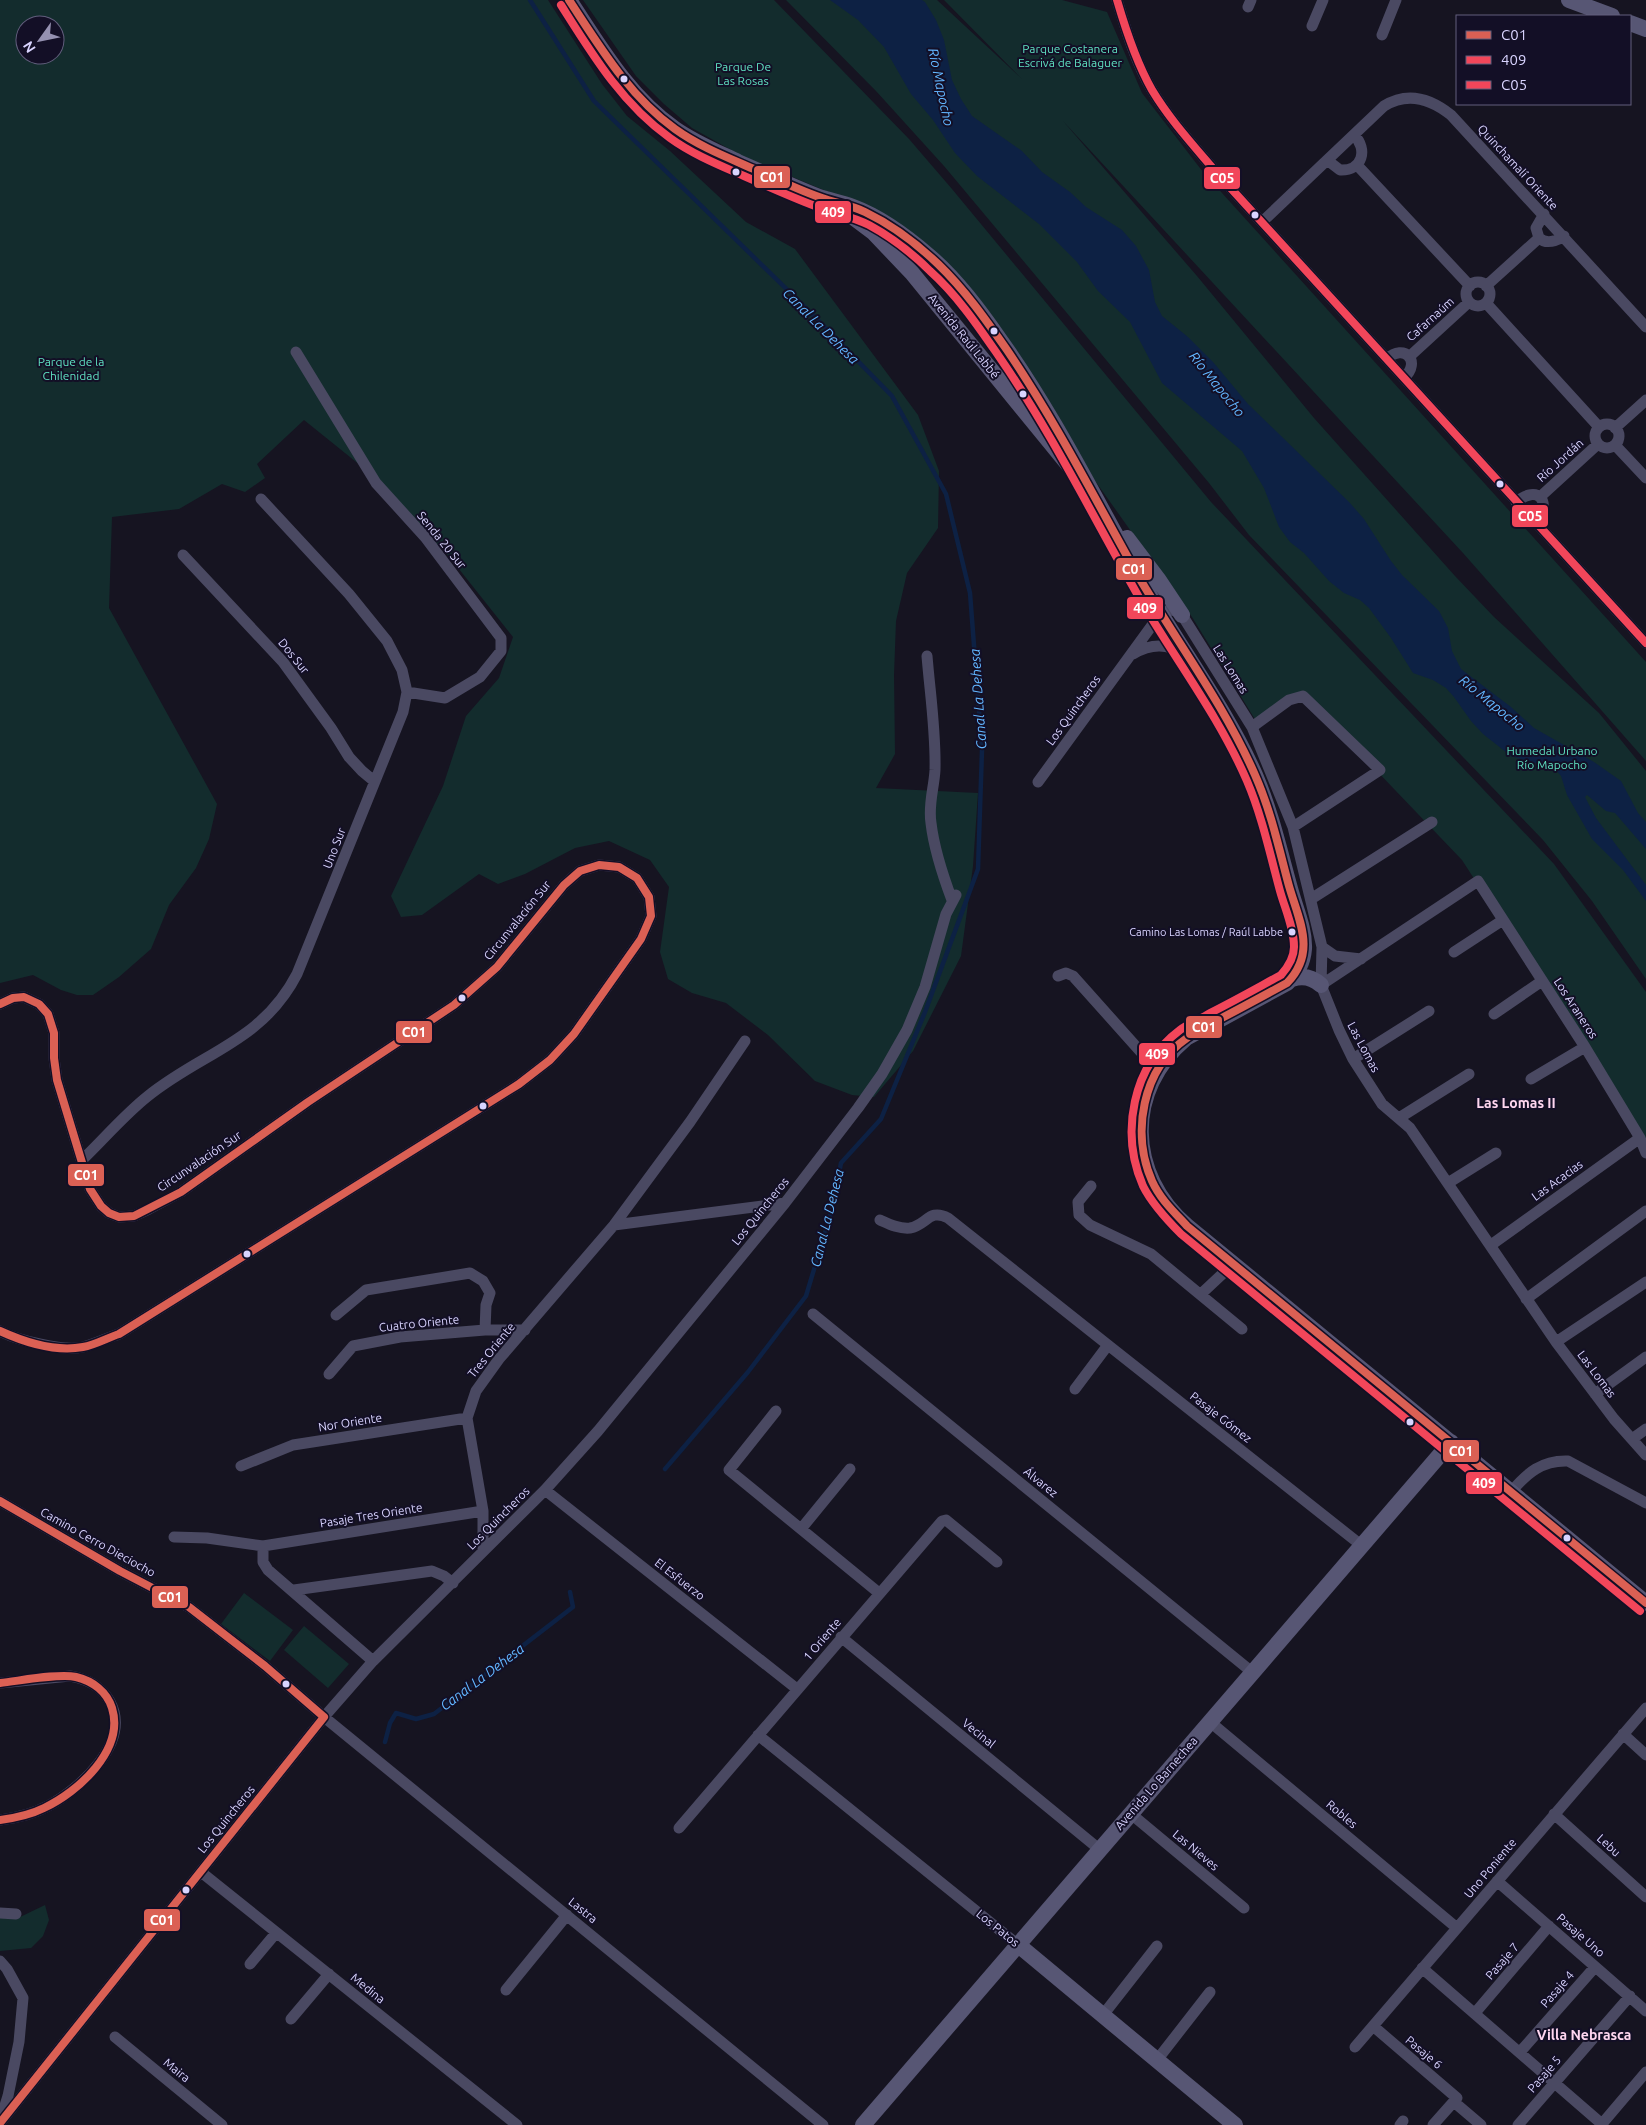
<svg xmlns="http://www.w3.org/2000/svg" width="1646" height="2125" viewBox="0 0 1646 2125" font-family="Ubuntu,sans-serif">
	<rect width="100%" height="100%" fill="#161421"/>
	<path fill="#132c2d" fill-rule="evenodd" d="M 0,0 L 548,0 L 602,84 L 627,116 L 670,151 L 746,222 L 795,249 L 918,415 L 939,471 L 938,528 L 907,573 L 896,621 L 894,675 L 895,754 L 876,788 L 978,793 L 973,866 L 961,956 L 913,1051 L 874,1097 L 852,1095 L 815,1081 L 768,1035 L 726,1003 L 692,993 L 668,979 L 660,952 L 669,887 L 650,860 L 609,841 L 575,848 L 525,874 L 498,884 L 479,874 L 422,915 L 401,917 L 391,896 L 443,786 L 466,716 L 499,678 L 513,637 L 451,559 L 381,482 L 304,420 L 257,464 L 265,478 L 245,492 L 222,484 L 179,509 L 112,517 L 109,608 L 217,804 L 209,839 L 196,868 L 169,905 L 151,949 L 119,977 L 93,995 L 77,995 L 61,990 L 33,975 L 0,983 ZM 25,25 L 55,25 L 55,55 L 25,55 Z
		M 583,0 L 774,0 L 909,139 L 952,189 L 1211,502 L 1554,864 L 1646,992 L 1646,1153 L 1625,1113 L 1462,860 L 1306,697 L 1256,721 L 1192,617 L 1076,454 L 956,276 L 869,209 L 740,155 L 692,128 L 664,104 L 636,76 Z
		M 786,0 L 937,0 L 1022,79 L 944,0 L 1062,0 L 1107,12 L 1142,93 L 1203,172 L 1646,662 L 1646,761 L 1463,553 L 1063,121 L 1197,276 L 1314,418 L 1455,576 L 1494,617 L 1599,713 L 1646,771 L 1646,979 L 1592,901 L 1543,840 L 1249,535 L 1209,483 L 944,166 L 876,91 Z
		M 244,1593 L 293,1630 L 270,1661 L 221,1624 Z
		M 304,1626 L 349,1664 L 328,1688 L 284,1650 Z
		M 45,1905 L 49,1920 L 43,1936 L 31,1948 L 0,1951 L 0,1918 L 18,1918 Z"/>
	<path fill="#0d2144" d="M 830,0 L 922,0 L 925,2 L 936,20 L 944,40 L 952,80 L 961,99 L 972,116 L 1022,151 L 1042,172 L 1070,192 L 1086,207 L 1122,230 L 1136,246 L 1149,270 L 1155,302 L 1162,316 L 1188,337 L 1213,362 L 1248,404 L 1349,502 L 1364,519 L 1391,561 L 1402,575 L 1439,611 L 1448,628 L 1452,651 L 1461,669 L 1511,707 L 1534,728 L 1594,762 L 1621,781 L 1638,813 L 1646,822 L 1646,849 L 1615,813 L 1606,811 L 1587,795 L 1585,797 L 1596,818 L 1646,885 L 1646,901 L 1623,870 L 1592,839 L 1567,795 L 1561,776 L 1555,769 L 1511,756 L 1483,734 L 1471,721 L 1454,697 L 1446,688 L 1433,680 L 1413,673 L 1391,638 L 1369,608 L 1360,600 L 1344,593 L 1329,581 L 1304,553 L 1290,542 L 1279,527 L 1264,488 L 1242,451 L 1162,383 L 1130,322 L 1098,291 L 1077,262 L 1039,224 L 977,176 L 955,153 L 933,120 L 911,94 L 884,47 L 858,20 Z"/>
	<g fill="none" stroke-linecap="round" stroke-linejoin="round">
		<path stroke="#0d2144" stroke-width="4.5" d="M 530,0 L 594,101 L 811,313 L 892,396 L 946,494 L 970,593 L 982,750 L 978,869 L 925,1012 L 881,1119 L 841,1163 L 831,1213 L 806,1296 L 748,1372 L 665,1469
			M 385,1742 L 390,1723 L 396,1713 L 416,1719 L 434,1714 L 573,1607 L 570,1592"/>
		<path stroke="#4a4962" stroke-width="11" d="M 1117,0 C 1126,30 1136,63 1152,90 C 1170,120 1194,146 1216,172 L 1646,643
			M 1248,7 L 1251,0
			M 1312,26 L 1323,0
			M 1382,35 L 1396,0
			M 1327,160 L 1340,170 C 1363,171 1368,149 1354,135
			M 1357,165 L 1470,286
			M 1544,214 L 1536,228 L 1539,238 C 1547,245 1556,241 1564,236
			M 1262,222 L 1384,106 C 1408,91 1431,99 1451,115 L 1646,327
			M1466 294a12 12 0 1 1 24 0a12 12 0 1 1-24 0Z
			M 1486,286 L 1539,238
			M 1486,303 L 1599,427
			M 296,352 L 376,483 L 425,537 L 501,638 L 501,651 L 480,677 L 445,698 L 407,692
			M 1409,357 L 1469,302
			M 1387,359 C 1404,343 1422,361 1404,378
			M1595 436a12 12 0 1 1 24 0a12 12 0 1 1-24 0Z
			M 1615,428 L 1646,400
			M 1615,445 L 1646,478
			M 1540,497 L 1598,444
			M 1516,502 C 1538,484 1553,502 1536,523
			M 183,555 L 283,662 L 331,728 L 349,757 L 362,771 L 374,781
			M 1133,654 C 1152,643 1167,644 1186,654
			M 927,656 C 930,693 936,732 935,770 C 934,788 928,805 931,823 C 934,849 943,876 952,900
			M 1252,727 L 1289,700 L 1303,696 L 1380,770 L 1293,827
			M 1038,782 L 1161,613 C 1170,609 1174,609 1182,615 L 1252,727 L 1293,827 L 1322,947 L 1321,985 L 1339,1030 L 1353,1059 L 1382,1104 L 1410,1128 L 1556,1342 L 1614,1419 L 1646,1455
			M 1311,899 L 1432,822
			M 1322,947 L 1335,956 L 1361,959
			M 1454,952 L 1503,920
			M 1058,976 L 1066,973 L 1073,976 L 1157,1070
			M 1321,985 L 1478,881 L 1585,1047 L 1640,1138 L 1646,1153
			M 0,1004 L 13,998 L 24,997 L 39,1004 L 48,1014 L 54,1033 L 54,1058 L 57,1080 L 90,1189 L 101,1206 L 109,1213 L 119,1217 L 134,1216 L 149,1209 L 181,1192 L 308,1102 L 454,1005 L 497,967 L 564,885 L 580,871 L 599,865 L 619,867 L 637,878 L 649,897 L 651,916 L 641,939 L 574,1034 L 550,1060 L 519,1084 L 119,1334 C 107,1338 95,1344 83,1347 C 64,1352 17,1340 0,1331
			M 1494,1014 L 1542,981
			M 1353,1059 L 1429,1011
			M 1531,1079 L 1585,1047
			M 1399,1118 L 1469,1074
			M 82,1160 C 104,1139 124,1115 148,1096 C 202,1052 262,1042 297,974 L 403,712 L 407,692 L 402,670 L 387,641 L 349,594 L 261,499
			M 1448,1183 L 1496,1153
			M 1091,1186 L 1078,1202 L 1079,1215 L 1090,1225 L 1151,1254 L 1242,1329
			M 880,1220 C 889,1224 899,1229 910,1228 C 927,1225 929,1208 948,1218 L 1108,1345
			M 614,1225 L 785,1203
			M 1491,1245 L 1640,1138
			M 1201,1294 L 1233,1264
			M 1526,1299 L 1646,1211
			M 813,1314 L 1252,1672
			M 336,1315 L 366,1290 L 470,1273 L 483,1281 L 490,1293 L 486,1305 L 485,1330
			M 1556,1342 L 1646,1282
			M 329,1374 L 353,1346 L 400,1337 L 485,1330 L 525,1330
			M 1075,1389 L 1108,1345 L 1361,1545
			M 1595,1394 L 1646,1357
			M 776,1411 L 729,1470 L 879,1593
			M 1632,1439 L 1646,1429
			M 241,1466 L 293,1445 L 467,1418
			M 545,1490 L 797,1689
			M 1511,1492 C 1527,1473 1542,1460 1568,1461 L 1646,1503
			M 0,1501 L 120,1571 L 189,1607 L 265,1666 L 324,1717 L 823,2125
			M 801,1529 L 850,1469
			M 174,1537 L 207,1538 L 263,1546 L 483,1511
			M 263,1546 L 263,1562 L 268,1570 L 373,1661
			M 483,1551 L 483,1511 L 467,1418 L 476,1391 L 499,1359 L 614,1225 L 690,1122 L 745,1041
			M 294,1590 L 432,1571 L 444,1576 L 453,1583
			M 841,1637 L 1099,1849
			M 0,1683 L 70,1676 C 88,1679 101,1686 110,1702 C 132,1742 79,1790 48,1806 C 33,1814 16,1818 0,1820
			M 1209,1721 L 1457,1928
			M 1623,1734 L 1646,1755
			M 758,1735 L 1017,1944
			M 1130,1813 L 1244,1908
			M 1554,1814 L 1646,1897
			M 679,1828 L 942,1521 L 946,1520 L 997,1562
			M 201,1872 L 517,2125
			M 1497,1881 L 1646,2011
			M 0,1913 L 16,1914
			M 0,1961 L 7,1969 L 23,1998 L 19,2042 L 8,2096 L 1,2118
			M 250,1964 L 276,1933
			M 1422,1968 L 1603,2125
			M 506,1990 L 567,1915
			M 1475,2013 L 1549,1926
			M 1103,2015 L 1157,1946
			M 291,2019 L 329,1974
			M 1373,2026 L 1457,2098 L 1433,2125
			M 115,2037 L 222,2125
			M 1355,2047 L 1646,1708
			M 1520,2052 L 1595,1967
			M 1157,2060 L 1210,1992
			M 1454,2102 L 1481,2125
			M 0,2123 L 324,1717 L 373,1661 L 545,1490 L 598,1431 L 785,1203 L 858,1108 L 882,1074 L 907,1030 L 925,987 L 946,914 L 956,895
			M 1400,2125 L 1403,2121
			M 1518,2125 L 1630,1996
			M 1601,2125 L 1646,2072"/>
		<path stroke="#575674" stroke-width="16" d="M 569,0 C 600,47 628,96 675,129 C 695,143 717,152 738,162 C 766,174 793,187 822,198 C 832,201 842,203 853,207 C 880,217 907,237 929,256 C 956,279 979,310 1000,340 C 1058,421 1100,510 1150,596 C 1185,656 1227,712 1255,775 C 1271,812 1280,853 1291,892 C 1296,910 1305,930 1304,949 C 1303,962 1297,974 1287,983 L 1186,1038 C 1124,1090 1127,1175 1187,1226 L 1646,1603
			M 1569,0 L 1612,16
			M 1630,23 L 1646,29
			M 849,214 L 873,232 L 912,273 L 1071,468
			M 1127,538 L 1158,579 L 1182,615
			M 1292,979 C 1303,975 1312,977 1321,985
			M 1017,1944 L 1235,2125
			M 863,2125 L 1451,1442"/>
		<g stroke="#130f26" stroke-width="11">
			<path id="bus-1" d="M 569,0 C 600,47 629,96 675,129 C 700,147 729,158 756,170 C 778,180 799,190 822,198 C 836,203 851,205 865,212 C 892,225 917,244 938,264 C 965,290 986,320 1007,350 C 1056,422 1095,499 1137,574 C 1176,641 1224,704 1255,775 C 1271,811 1279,849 1289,886 C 1299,921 1317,952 1287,983 C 1265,995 1243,1007 1220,1019 C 1209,1025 1197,1030 1187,1038 C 1142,1069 1131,1133 1152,1181 C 1160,1199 1174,1212 1187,1226 L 1646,1603
				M 0,1004 L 13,998 L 24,997 L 39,1004 L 48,1014 L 54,1033 L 54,1058 L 57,1080 L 90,1189 L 101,1206 L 109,1213 L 119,1217 L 134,1216 L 181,1192 L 308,1102 L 454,1005 L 497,967 L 564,885 L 580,871 L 599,865 L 619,867 L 637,878 L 649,897 L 651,916 L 641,939 L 574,1034 L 550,1060 L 519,1084 L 119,1334 C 107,1338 95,1345 83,1347 C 56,1352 24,1342 0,1331
				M 0,1501 L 120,1571 L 189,1607 L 265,1666 L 324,1717
				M 0,1683 C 19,1681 59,1673 76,1677 C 93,1681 107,1692 112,1708 C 125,1750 78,1792 44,1808 C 30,1815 15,1818 0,1820
				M 0,2123 L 324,1717"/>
		</g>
		<g stroke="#130f26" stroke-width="11">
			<path id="bus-2" d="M 561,5 C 592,54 622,104 670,138 C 692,154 719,165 744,176 C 767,186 791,197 815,206 C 833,213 851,216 869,225 C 891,237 912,253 930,271 C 957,295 978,326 998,355 C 1052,433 1093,517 1140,599 C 1175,659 1219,716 1247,781 C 1262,816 1270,854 1280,891 C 1285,909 1294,928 1294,947 C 1294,958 1288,967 1281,975 C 1257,988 1234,1001 1210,1013 C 1201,1019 1189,1023 1180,1030 C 1132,1066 1120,1133 1143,1186 C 1152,1204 1166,1219 1181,1234 L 1640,1611"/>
		</g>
		<g stroke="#130f26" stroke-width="11">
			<path id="bus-3" d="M 1117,0 C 1126,31 1136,62 1152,90 C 1170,120 1194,146 1216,172 L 1646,643"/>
		</g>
		<use href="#bus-1" stroke="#db6054" stroke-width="8"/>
		<use href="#bus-2" stroke="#f2465a" stroke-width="8"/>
		<use href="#bus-3" stroke="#f2465a" stroke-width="8"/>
	</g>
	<g fill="#d9d4ff" stroke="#130f26" stroke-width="2">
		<circle cx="624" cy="79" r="4.5"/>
		<circle cx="736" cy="172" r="4.5"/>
		<circle cx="1255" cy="215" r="4.5"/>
		<circle cx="994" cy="331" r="4.5"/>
		<circle cx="1023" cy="394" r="4.5"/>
		<circle cx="1500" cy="484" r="4.5"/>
		<circle cx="1292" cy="932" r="4.5"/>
		<circle cx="462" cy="998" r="4.5"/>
		<circle cx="483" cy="1106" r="4.5"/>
		<circle cx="247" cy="1254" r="4.5"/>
		<circle cx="1410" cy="1422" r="4.5"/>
		<circle cx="1567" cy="1538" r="4.5"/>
		<circle cx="286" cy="1684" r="4.5"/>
		<circle cx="186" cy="1890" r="4.5"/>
	</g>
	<g text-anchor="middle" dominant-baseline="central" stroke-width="4" stroke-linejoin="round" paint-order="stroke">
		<g font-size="11" fill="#d9d4ff" stroke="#130f26" text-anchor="end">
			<text x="1283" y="932">Camino Las Lomas / Raúl Labbe</text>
		</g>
		<g font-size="12" fill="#5fe0c0" stroke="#130f26">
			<text x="1070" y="48">Parque Costanera<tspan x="1070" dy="14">Escrivá de Balaguer</tspan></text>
			<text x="743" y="66">Parque De<tspan x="743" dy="14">Las Rosas</tspan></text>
			<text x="71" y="361">Parque de la<tspan x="71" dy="14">Chilenidad</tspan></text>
			<text x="1552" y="750">Humedal Urbano<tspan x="1552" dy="14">Río Mapocho</tspan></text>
		</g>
		<g font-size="12" fill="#d9d4ff" stroke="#130f26">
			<text transform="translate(1518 167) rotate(47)">Quinchamalí Oriente</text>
			<text transform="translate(1430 319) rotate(-42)">Cafarnaúm</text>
			<text transform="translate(964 336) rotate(51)">Avenida Raúl Labbé</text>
			<text transform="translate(1560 460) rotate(-42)">Río Jordán</text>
			<text transform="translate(442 540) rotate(51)">Senda 20 Sur</text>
			<text transform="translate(294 656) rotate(51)">Dos Sur</text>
			<text transform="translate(1231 669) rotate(58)">Las Lomas</text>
			<text transform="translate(1073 710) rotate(-54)">Los Quincheros</text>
			<text transform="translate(334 848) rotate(-69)">Uno Sur</text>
			<text transform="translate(517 920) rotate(-51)">Circunvalación Sur</text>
			<text transform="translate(1576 1008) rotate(57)">Los Araneros</text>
			<text transform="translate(1364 1047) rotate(62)">Las Lomas</text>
			<text transform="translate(199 1161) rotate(-34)">Circunvalación Sur</text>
			<text transform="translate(1557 1180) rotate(-36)">Las Acacias</text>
			<text transform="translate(760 1211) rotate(-51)">Los Quincheros</text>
			<text transform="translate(419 1323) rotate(-6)">Cuatro Oriente</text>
			<text transform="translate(491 1350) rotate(-51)">Tres Oriente</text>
			<text transform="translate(1597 1374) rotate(53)">Las Lomas</text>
			<text transform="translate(1221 1417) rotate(38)">Pasaje Gómez</text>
			<text transform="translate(350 1422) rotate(-9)">Nor Oriente</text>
			<text transform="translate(1041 1482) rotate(39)">Álvarez</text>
			<text transform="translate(371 1515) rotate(-9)">Pasaje Tres Oriente</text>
			<text transform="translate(498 1518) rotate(-45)">Los Quincheros</text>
			<text transform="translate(98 1542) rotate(29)">Camino Cerro Dieciocho</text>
			<text transform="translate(680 1579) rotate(38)">El Esfuerzo</text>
			<text transform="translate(822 1639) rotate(-50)">1 Oriente</text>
			<text transform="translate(979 1733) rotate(39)">Vecinal</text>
			<text transform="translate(1156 1783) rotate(-49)">Avenida Lo Barnechea</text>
			<text transform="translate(1342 1814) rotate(40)">Robles</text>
			<text transform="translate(226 1819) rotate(-51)">Los Quincheros</text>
			<text transform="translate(1609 1845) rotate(42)">Lebu</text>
			<text transform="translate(1196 1850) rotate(40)">Las Nieves</text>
			<text transform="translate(1490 1868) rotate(-50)">Uno Poniente</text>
			<text transform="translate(583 1910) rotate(39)">Lastra</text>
			<text transform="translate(998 1928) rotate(39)">Los Patos</text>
			<text transform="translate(1581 1935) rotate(41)">Pasaje Uno</text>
			<text transform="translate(1502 1961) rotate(-49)">Pasaje 7</text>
			<text transform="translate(368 1988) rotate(39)">Medina</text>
			<text transform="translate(1557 1989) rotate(-49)">Pasaje 4</text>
			<text transform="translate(1424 2052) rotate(40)">Pasaje 6</text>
			<text transform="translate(177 2070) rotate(39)">Maira</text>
			<text transform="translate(1544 2074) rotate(-49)">Pasaje 5</text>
		</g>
		<g font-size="14" font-style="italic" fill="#62b6ff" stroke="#130f26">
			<text transform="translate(941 87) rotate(78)">Río Mapocho</text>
			<text transform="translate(821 326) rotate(45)">Canal La Dehesa</text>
			<text transform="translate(1217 384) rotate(51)">Río Mapocho</text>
			<text transform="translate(978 699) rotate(-94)">Canal La Dehesa</text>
			<text transform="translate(1492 703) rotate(39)">Río Mapocho</text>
			<text transform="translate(827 1218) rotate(-76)">Canal La Dehesa</text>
			<text transform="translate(482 1677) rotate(-37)">Canal La Dehesa</text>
		</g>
		<g font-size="14" font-weight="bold" fill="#ffd6f0" stroke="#130f26">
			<text x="1516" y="1103">Las Lomas II</text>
			<text x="1584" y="2035">Villa Nebrasca</text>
		</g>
	</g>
	<g stroke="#130f26" stroke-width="2">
		<rect x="753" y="165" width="38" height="24" rx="5" fill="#db6054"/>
		<rect x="1203" y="166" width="38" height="24" rx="5" fill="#f2465a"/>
		<rect x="814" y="200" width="38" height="24" rx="5" fill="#f2465a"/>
		<rect x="1511" y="504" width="38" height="24" rx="5" fill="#f2465a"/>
		<rect x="1115" y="557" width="38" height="24" rx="5" fill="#db6054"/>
		<rect x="1126" y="596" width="38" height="24" rx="5" fill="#f2465a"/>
		<rect x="1185" y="1015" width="38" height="24" rx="5" fill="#db6054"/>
		<rect x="395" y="1020" width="38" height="24" rx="5" fill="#db6054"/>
		<rect x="1138" y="1042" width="38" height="24" rx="5" fill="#f2465a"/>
		<rect x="67" y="1163" width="38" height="24" rx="5" fill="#db6054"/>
		<rect x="1442" y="1439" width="38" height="24" rx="5" fill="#db6054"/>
		<rect x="1465" y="1471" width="38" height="24" rx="5" fill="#f2465a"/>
		<rect x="151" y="1585" width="38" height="24" rx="5" fill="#db6054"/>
		<rect x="143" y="1908" width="38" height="24" rx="5" fill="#db6054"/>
	</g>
	<g font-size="14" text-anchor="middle" font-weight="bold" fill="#fff">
		<text x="772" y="182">C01</text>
		<text x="1222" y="183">C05</text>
		<text x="833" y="217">409</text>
		<text x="1530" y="521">C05</text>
		<text x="1134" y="574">C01</text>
		<text x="1145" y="613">409</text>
		<text x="1204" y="1032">C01</text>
		<text x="414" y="1037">C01</text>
		<text x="1157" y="1059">409</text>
		<text x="86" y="1180">C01</text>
		<text x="1461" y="1456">C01</text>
		<text x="1484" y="1488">409</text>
		<text x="170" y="1602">C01</text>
		<text x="162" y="1925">C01</text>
	</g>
	<rect x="1456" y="15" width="175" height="90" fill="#130f26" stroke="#625e7d"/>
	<rect x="1466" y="31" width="25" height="8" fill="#db6054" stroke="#625e7d"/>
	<text x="1501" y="40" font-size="15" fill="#d9d4ff">C01</text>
	<rect x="1466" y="56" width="25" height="8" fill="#f2465a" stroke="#625e7d"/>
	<text x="1501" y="65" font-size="15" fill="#d9d4ff">409</text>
	<rect x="1466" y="81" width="25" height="8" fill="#f2465a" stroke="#625e7d"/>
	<text x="1501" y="90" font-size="15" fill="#d9d4ff">C05</text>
	<g transform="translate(40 40) rotate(237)"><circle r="24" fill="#130f26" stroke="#625e7d"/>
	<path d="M0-4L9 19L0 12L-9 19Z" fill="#9591b1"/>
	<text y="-8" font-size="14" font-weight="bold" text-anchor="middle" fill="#d9d4ff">N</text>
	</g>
</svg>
